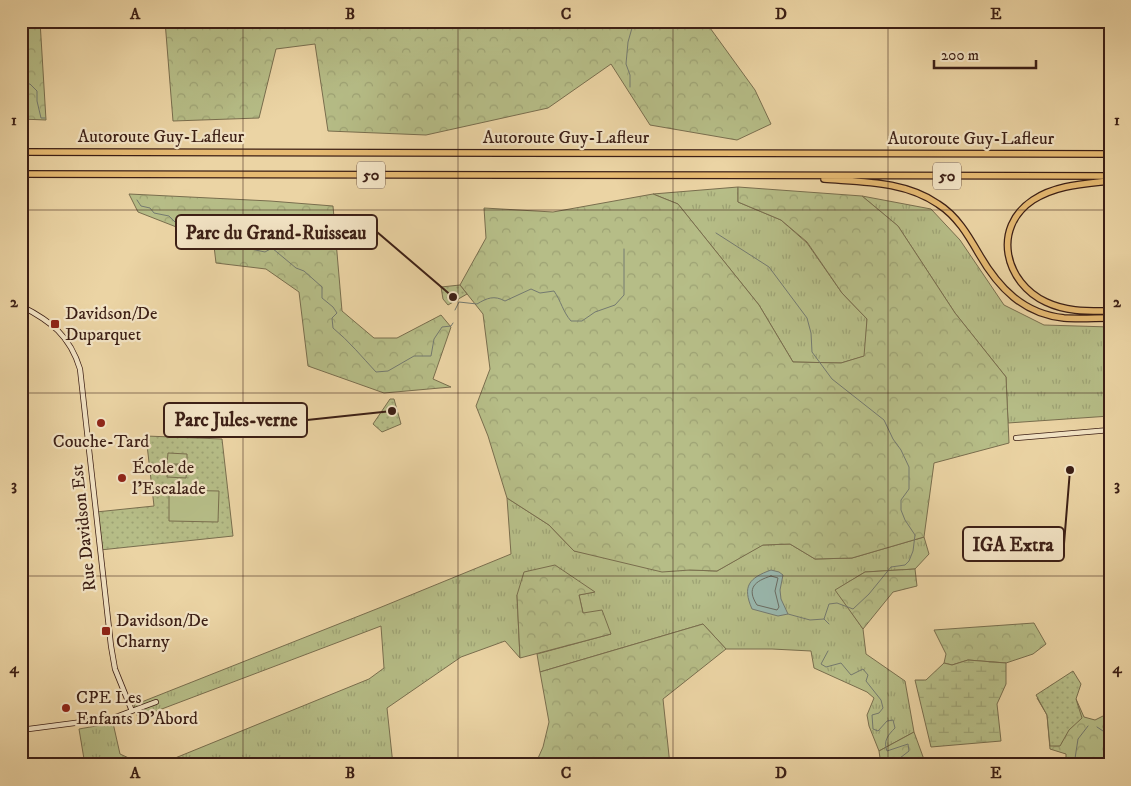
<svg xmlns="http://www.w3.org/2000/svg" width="1131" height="786" viewBox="0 0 1131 786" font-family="'IM FELL DW Pica',serif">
	<defs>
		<pattern id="grass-tufts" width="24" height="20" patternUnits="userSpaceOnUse" patternTransform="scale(1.25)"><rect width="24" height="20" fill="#b6bd87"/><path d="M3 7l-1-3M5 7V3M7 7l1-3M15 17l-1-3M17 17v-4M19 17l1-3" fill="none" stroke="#9da274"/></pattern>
		<pattern id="forest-crowns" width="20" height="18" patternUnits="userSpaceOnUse" patternTransform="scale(1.25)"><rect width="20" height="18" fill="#b6bd87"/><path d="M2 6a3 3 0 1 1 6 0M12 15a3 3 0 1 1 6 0" fill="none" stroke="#9da274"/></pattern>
		<pattern id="wetland-marsh" width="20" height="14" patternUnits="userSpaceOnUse" patternTransform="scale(1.25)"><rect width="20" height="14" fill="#b6bd87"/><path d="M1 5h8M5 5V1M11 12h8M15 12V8" fill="none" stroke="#9da274"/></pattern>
		<pattern id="park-dots" width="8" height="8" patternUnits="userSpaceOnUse" patternTransform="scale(1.25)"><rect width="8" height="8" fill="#b6bd87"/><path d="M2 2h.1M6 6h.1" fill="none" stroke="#9da274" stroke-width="1.8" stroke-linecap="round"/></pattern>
	</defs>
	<rect width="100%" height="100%" fill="#ebd4a4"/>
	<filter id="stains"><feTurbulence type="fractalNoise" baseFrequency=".004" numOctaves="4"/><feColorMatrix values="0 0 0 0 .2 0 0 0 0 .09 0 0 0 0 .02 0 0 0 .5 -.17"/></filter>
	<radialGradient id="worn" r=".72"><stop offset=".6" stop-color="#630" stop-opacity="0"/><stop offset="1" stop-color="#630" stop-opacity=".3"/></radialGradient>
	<path fill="url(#grass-tufts)" stroke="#796e4e" d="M 738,187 L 738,202 L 781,220 L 807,243 L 842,293 L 867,319 L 865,356 L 841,363 L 793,362 L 759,305 L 678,204 L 653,194 Z
		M 862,196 L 931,209 L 960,240 L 1004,305 L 1044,325 L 1110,327 L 1110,416 L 1008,423 L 1006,377 L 955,313 L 898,226 Z
		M 507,498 L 549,525 L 574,551 L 690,570 L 717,571 L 762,545 L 790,544 L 815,559 L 852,558 L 924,537 L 929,554 L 915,569 L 865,572 L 836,590 L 863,629 L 866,654 L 905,681 L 914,732 L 879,751 L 869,726 L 867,715 L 874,698 L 867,692 L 814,668 L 811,651 L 772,649 L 726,649 L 703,624 L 540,672 L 537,654 L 611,634 L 583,613 L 579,595 L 594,592 L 517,595 L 520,658 L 505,641 L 461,657 L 387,708 L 393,765 L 158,765 L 369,679 L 384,668 L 381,626 L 138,718 L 134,705 L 379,608 L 511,554 Z
		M 113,723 L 120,754 L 144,765 L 85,765 L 79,729 Z"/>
	<path fill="url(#forest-crowns)" stroke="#796e4e" d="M 21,21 L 40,21 L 46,120 L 21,119 Z
		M 165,21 L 705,21 L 755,90 L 771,124 L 737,140 L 650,125 L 611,64 L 548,108 L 426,135 L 328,131 L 315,44 L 276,49 L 259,118 L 173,121 Z
		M 738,187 L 862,196 L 898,226 L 955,313 L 1006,377 L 1009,443 L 934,463 L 924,537 L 852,558 L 815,559 L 790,544 L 763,545 L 717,571 L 690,570 L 662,572 L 574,551 L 549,525 L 507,498 L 488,436 L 476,406 L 490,369 L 483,314 L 460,285 L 486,238 L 484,208 L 553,212 L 653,194 L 678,204 L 759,305 L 793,362 L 841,363 L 864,356 L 867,319 L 842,293 L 807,242 L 781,220 L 738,202 Z
		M 129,194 L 270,201 L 333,206 L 342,311 L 374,338 L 397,338 L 441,315 L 451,327 L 433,379 L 451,387 L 384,393 L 308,366 L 299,292 L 266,269 L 216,263 L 214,246 L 202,237 L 138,212 Z
		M 555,565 L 595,592 L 579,595 L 583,613 L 602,610 L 611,634 L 520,658 L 517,595 L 524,572 Z
		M 915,569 L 917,586 L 893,592 L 863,629 L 835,590 L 865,572 Z
		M 1034,623 L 1046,644 L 1033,654 L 1006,663 L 968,660 L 952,665 L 944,663 L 946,654 L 934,630 Z
		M 703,624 L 726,649 L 663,699 L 670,765 L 535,765 L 543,747 L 549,722 L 540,672 Z
		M 1053,684 L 1076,699 L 1084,717 L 1095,720 L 1107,714 L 1110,695 L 1110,757 L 1080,762 L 1080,765 L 1066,765 L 1066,754 L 1050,749 L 1047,715 L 1037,698 Z
		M 914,732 L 926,765 L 881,765 L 879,751 Z"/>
	<path fill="url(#wetland-marsh)" stroke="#796e4e" d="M 968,660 L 1006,663 L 1006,684 L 997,704 L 1001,741 L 931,747 L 915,680 L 926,680 L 944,663 L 952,665 Z"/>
	<path fill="url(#park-dots)" stroke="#796e4e" d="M 460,285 L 467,294 L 448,305 L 443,299 L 441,287 Z
		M 390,399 L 394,399 L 401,424 L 382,432 L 373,424 Z
		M 146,436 L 222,439 L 233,536 L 100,550 L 96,512 L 154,506 Z
		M 1073,671 L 1081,684 L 1076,699 L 1082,718 L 1069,730 L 1060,746 L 1050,746 L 1047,715 L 1036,695 Z"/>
	<path fill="#b6bd87" stroke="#796e4e" d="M 168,453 L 187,454 L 187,464 L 167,464 Z
		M 168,465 L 187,465 L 186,478 L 167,477 Z
		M 169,490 L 219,491 L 218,522 L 169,521 Z"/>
	<path fill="#99b7ad" stroke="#747a70" d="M 771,570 L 779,572 L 783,575 L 780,590 L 781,599 L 788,614 L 778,616 L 752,609 C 742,586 749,578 771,570 Z"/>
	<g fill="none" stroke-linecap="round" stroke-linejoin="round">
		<path stroke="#6a6b61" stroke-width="1" d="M 771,576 L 778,578 L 775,591 L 779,607 L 777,610 L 757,605 C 746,588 755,581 771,576 Z"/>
		<path stroke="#747a70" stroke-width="1" d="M 378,21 L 382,26
			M 21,84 L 30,84 L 37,91 L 37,101 L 41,118 L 45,118
			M 630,87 L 630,75 L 626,64 L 628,42 L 634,21
			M 137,200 L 141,206 L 150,208 L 154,213 L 169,216 L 178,225 L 193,226 L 201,235 L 213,234 L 224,243 L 239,244 L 246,248 L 265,252 L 272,248 L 296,268 L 304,271 L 322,287 L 322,298 L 333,307 L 337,313 L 332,318 L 333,328 C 349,341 362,357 376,372 L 388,371 L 414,356 L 431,356 L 434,339 L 442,327 L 451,326 L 453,323
			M 716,233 L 769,267 L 807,318 L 811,333 L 812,352 L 832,379 L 884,420 L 893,439 L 901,450 L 909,467 L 909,489 L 901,500 L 901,510 L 905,520 L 915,535 L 913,551 L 909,561 L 905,565 L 891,567 L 869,594 L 853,609 L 837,603 L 829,604 L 824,619 L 829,624
			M 455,310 L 459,302 L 477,304 C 487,298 494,295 505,301 L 531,289 L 540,293 L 554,291 C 561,301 563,312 571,321 L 582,321 L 595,312 L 615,305 L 624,295 L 624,249
			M 788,614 L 810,620 L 824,619
			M 828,651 L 821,664 L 826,667 L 841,663 L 851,675 L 863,669 L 868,675 L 866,681 L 881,700 L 883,708 L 879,713 L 872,715 L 873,729 L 878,731 L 887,721 L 893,720 L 895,728 C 888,735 883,741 887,751 L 908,744 L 909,751 L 891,765
			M 1097,727 L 1106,733 L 1107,721 L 1110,720
			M 1074,765 L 1078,739 L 1088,726"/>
		<g stroke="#3c1f15" stroke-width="6">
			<path id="secondary" d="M 21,306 C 51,321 70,336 80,369 L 111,646 L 115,669 L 132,711
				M 1016,438 L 1110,430
				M 21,730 L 113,718 L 156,702"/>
		</g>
		<g stroke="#3c1f15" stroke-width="8">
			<path id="highway" d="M 21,152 L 1110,154
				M 21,174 L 1110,176
				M 824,179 C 862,182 905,181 938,204 C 957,216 968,235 979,254 C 998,287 1023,314 1064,318 C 1079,319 1095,318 1110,318
				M 1110,181 C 1083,184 1056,185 1033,200 C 991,228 1005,283 1046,302 C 1067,312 1088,311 1110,311"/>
		</g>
		<use href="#secondary" stroke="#f2e3c4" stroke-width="4.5"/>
		<use href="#highway" stroke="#e6ba72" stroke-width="5.5"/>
	</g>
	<path fill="none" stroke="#3c1f15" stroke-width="1" stroke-opacity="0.55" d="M 243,21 L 243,765M 458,21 L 458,765M 673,21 L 673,765M 888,21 L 888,765M 21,210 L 1110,210M 21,393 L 1110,393M 21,576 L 1110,576"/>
	<g fill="#8f2418" stroke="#f2e3c4" stroke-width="2">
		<rect x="50" y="319" width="10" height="10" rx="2.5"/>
		<circle cx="101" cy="423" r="5"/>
		<circle cx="122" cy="478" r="5"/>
		<rect x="101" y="626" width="10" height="10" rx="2.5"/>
		<circle cx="66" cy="708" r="5"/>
	</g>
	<g text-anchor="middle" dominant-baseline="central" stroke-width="4.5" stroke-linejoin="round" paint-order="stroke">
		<g fill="#f2e3c4" stroke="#735a4a" stroke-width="1">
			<rect x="357" y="161.5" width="28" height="27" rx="4"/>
			<rect x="933" y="162.5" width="28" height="27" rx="4"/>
		</g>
		<g font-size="16" font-weight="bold" fill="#3c1f15">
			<text x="371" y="175">50</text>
			<text x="947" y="176">50</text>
		</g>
		<g font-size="18" fill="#3c1f15" stroke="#f2e3c4">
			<text x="161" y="137">Autoroute Guy-Lafleur</text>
			<text x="566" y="138">Autoroute Guy-Lafleur</text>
			<text x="971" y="139">Autoroute Guy-Lafleur</text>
			<text transform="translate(84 528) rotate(-96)">Rue Davidson Est</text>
		</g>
		<g font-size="18" fill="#3c1f15" stroke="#f2e3c4" text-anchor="start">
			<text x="65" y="314">Davidson/De<tspan x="65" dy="21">Duparquet</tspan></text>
			<text x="101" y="442" text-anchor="middle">Couche-Tard</text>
			<text x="132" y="468">École de<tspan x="132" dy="21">l'Escalade</tspan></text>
			<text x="116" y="621">Davidson/De<tspan x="116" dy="21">Charny</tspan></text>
			<text x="76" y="698">CPE Les<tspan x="76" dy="21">Enfants D'Abord</tspan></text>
		</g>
	</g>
	<path fill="none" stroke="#3c1f15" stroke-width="2" d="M453 297L377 232M392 411L307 420M1070 470L1064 544"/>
	<g fill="#3c1f15" stroke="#f2e3c4" stroke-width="2">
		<circle cx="453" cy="297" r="5"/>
		<circle cx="392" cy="411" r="5"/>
		<circle cx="1070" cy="470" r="5"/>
	</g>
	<g fill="#f2e3c4" stroke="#3c1f15" stroke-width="2">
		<rect x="176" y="215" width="201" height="34" rx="5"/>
		<rect x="164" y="403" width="143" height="34" rx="5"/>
		<rect x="963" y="527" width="101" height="34" rx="5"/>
	</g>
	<g font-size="19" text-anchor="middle" font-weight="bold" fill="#3c1f15">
		<text x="276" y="239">Parc du Grand-Ruisseau</text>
		<text x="236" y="426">Parc Jules-verne</text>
		<text x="1013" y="551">IGA Extra</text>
	</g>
	<rect width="1131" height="786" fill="none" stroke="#ebd4a4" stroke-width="55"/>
	<path d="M934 60v8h102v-8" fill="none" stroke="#3c1f15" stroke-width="2.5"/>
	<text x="941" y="60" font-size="15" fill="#3c1f15" stroke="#f2e3c4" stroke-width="4" paint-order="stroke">200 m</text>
	<rect x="28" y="28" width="1076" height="730" fill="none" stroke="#3c1f15" stroke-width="2"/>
	<g font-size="16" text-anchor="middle" font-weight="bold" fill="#3c1f15">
		<text x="135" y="19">A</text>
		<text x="350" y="19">B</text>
		<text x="566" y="19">C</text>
		<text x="781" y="19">D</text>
		<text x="996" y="19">E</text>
		<text x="14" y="125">1</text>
		<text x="1117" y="125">1</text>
		<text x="14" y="307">2</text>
		<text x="1117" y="307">2</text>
		<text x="14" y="490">3</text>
		<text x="1117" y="490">3</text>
		<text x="14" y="673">4</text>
		<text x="1117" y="673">4</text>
		<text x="135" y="778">A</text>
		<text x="350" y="778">B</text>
		<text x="566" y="778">C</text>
		<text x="781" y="778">D</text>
		<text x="996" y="778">E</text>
	</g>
	<rect width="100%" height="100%" filter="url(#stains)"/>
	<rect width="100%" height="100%" fill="url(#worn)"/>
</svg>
